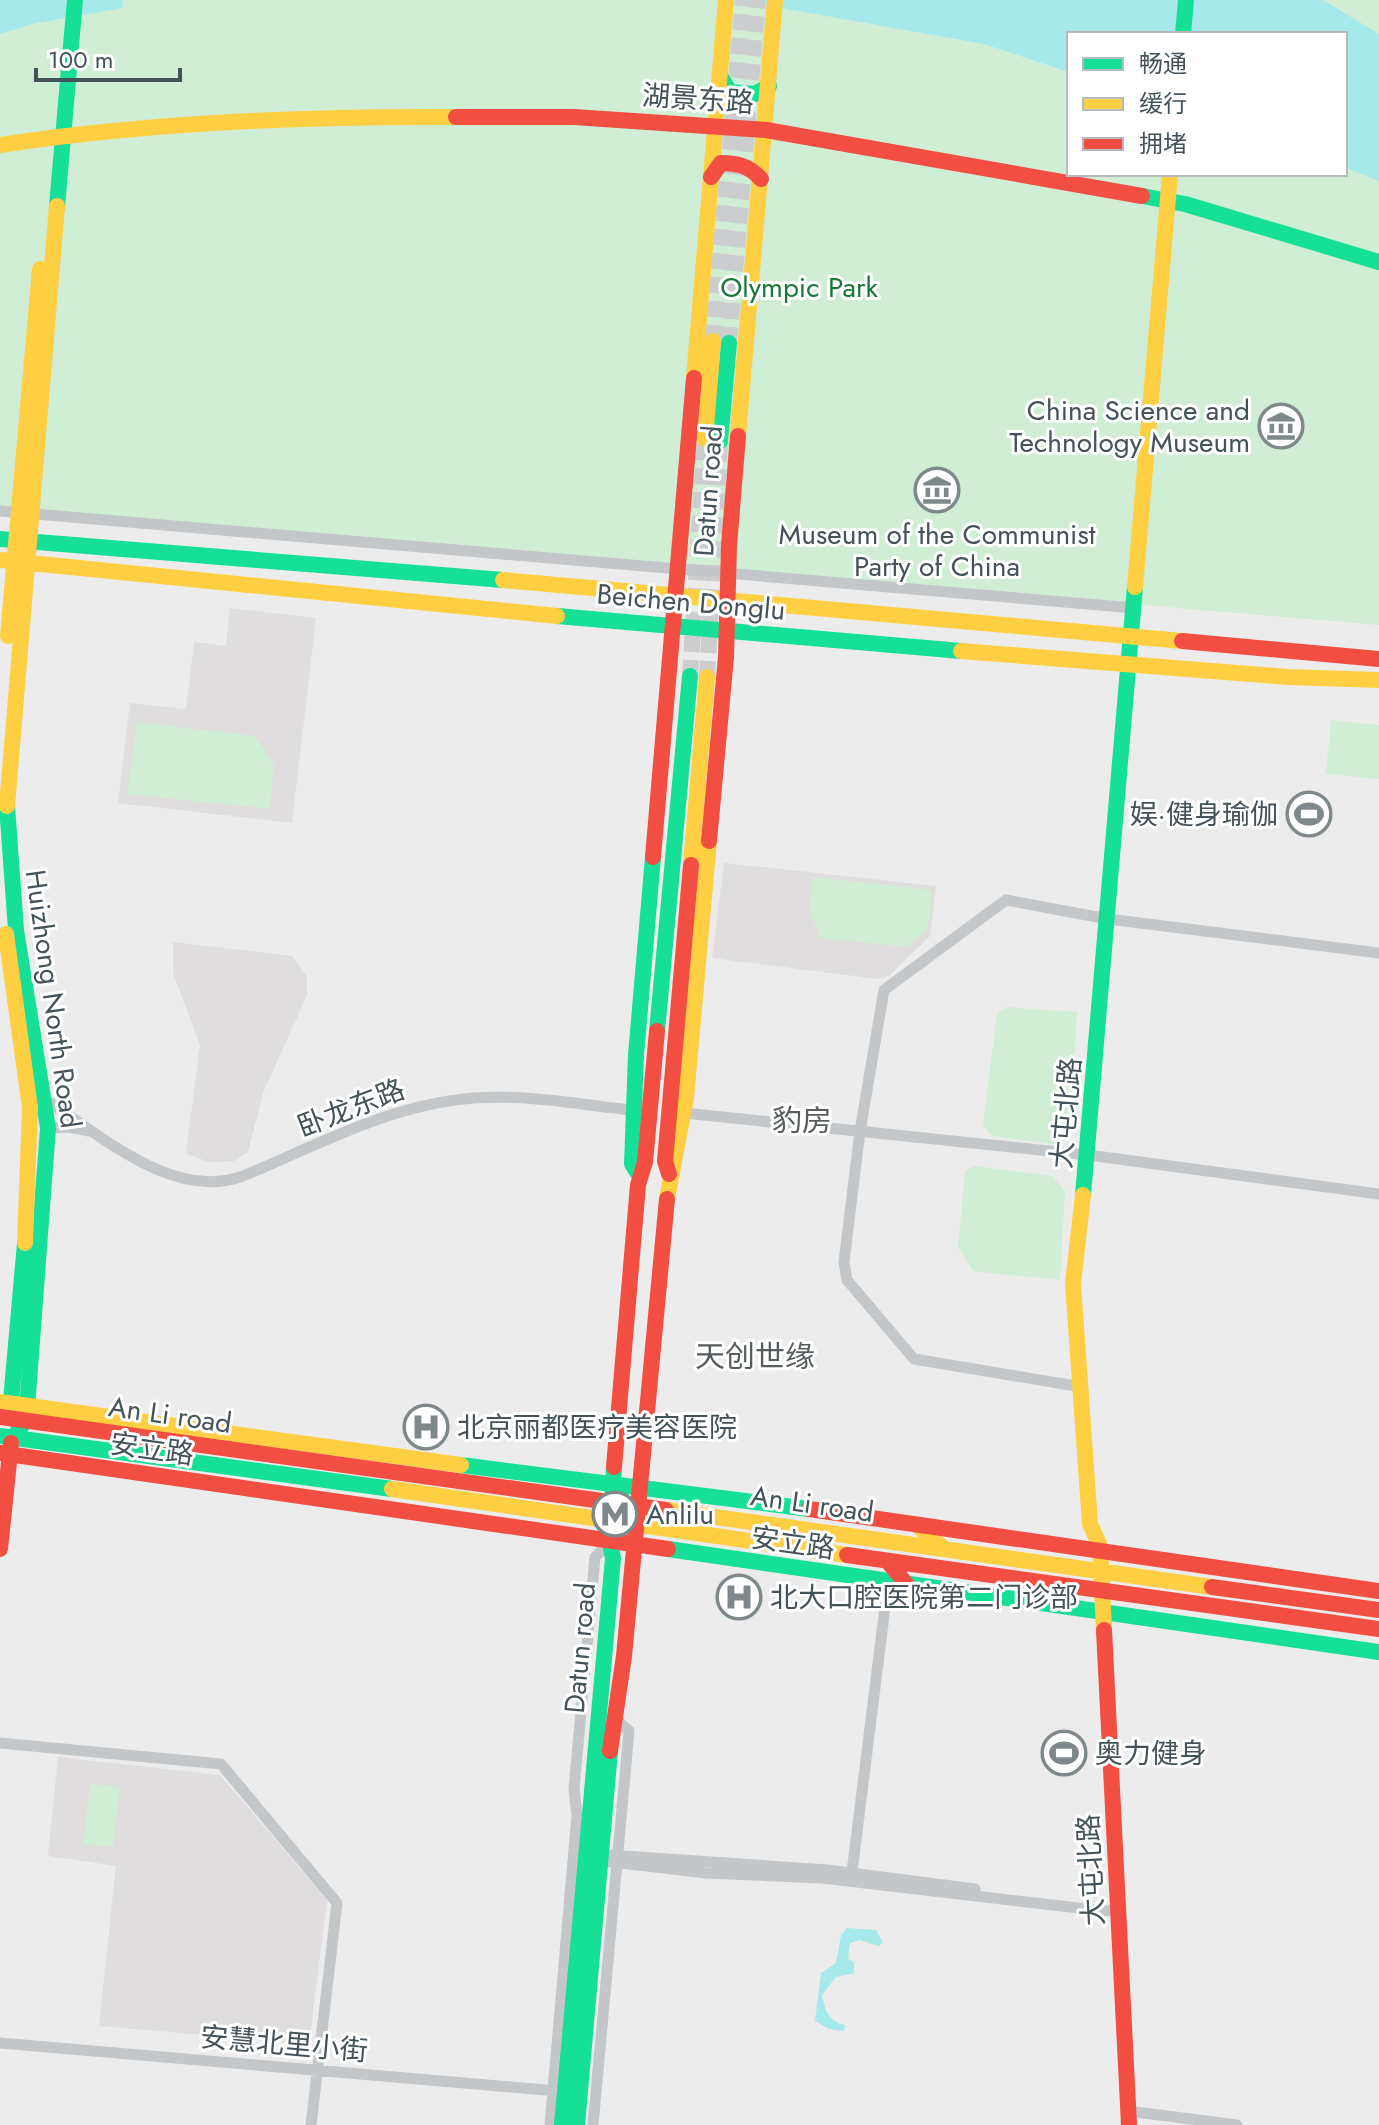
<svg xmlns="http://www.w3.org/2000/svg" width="1379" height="2125" viewBox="0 0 1379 2125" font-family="Jost,'Noto Sans SC',sans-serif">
	<rect width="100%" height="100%" fill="#edecec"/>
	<path fill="#dfddde" d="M 230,608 L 316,618 L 292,823 L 118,803 L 130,703 L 186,709 L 194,642 L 226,646 Z
		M 724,863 L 936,886 L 930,936 L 889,976 L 878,979 L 712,958 Z
		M 173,942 L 292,956 L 307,977 L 307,995 L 263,1093 L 248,1152 L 234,1161 L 208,1162 L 186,1153 L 200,1045 L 173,973 Z
		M 58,1757 L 220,1775 L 327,1900 L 309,2044 L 99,2026 L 116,1866 L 48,1856 Z"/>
	<path fill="#d0edd5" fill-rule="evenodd" d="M 0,0 L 1379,0 L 1379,625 L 0,508 ZM 1069,34 L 1345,34 L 1345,174 L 1069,174 Z
		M 1331,720 L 1379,725 L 1379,779 L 1326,774 Z
		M 137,722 L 255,736 L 274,765 L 270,809 L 127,794 Z
		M 813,877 L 932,890 L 928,929 L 906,947 L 821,938 L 809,911 Z
		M 1007,1007 L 1077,1012 L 1070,1136 L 1059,1145 L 992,1136 L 983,1124 L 997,1014 Z
		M 975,1166 L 1052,1176 L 1065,1191 L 1060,1280 L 973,1271 L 958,1247 L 965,1171 Z
		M 90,1784 L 120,1787 L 113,1847 L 83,1844 Z"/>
	<path fill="#a5e9eb" d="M 0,0 L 123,0 L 122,8 L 32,24 L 0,34 Z
		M 737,0 L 1323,0 L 1379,34 L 1379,181 L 1345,167 L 1345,34 L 1069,34 L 1069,72 L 984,44 Z
		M 847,1928 L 876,1930 L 883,1942 L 879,1946 L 859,1940 L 850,1943 L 848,1959 L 854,1962 L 854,1973 L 836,1977 L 822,1995 C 825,2011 829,2021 845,2025 L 844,2031 L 829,2029 L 815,2021 L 821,1973 L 836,1963 L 841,1935 Z"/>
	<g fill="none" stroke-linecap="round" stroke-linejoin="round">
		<path stroke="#cbcdcf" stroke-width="16" stroke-dasharray="16 8" stroke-linecap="butt" d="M 713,341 L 743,0
			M 729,343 L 758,0
			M 690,676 L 705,439
			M 707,677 L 720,441"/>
		<path stroke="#c4c7c9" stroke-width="11" d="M 0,511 L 1134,608
			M 46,1100 C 100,1134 173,1202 243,1176 C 318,1145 391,1104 474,1098 C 526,1094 581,1105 632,1110
			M 684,1113 L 1088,1155 L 1379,1194
			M 48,1128 L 69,1127 L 89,1131
			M 1082,1387 L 914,1359 L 847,1280 L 844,1262 L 860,1131 L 884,990 L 1006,900 L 1108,919 L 1379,953
			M 0,1743 L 221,1764 L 337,1903 L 311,2125
			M 594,1854 L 828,1870 L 975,1889
			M 595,1860 L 706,1873 L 822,1878 L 1104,1911 L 1119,1910
			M 851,1880 L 888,1583
			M 0,2043 L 557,2091
			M 1128,2111 L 1237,2125
			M 550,2125 L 577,1815 L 574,1789 L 595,1557 L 610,1543
			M 593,2125 L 629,1731 L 613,1717"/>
		<path stroke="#16e098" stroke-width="16" d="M 1183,34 L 1186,0
			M 720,76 L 730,92 L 755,94 L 769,86
			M 1142,196 L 1185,204 L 1379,262
			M 57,206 L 75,0
			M 720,441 L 729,343
			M 0,539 L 503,580
			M 557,616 L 961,651
			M 7,806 L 16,930 L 48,1128 L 26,1421 L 18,1430
			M 657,1031 L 690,676
			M 639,1175 L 632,1164 L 636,1055 L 653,857
			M 1083,1195 L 1135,587
			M 10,1412 L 25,1243
			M 0,1436 L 392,1489
			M 461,1465 L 809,1509
			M 668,1549 L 1379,1652
			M 562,2125 L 613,1558 L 610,1543 L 614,1467
			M 577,2125 L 610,1751"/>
		<path stroke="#ffcf43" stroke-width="16" d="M 0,145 C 150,122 304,116 456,117
			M 694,378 L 726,0
			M 738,436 L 775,0
			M 705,439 L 713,341
			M 0,560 L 557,616
			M 503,580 L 1182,641
			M 1135,587 L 1170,174
			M 8,636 L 40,269
			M 961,651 L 1288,677 L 1379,680
			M 7,806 L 57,206
			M 691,865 L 707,677
			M 6,934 L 30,1108 L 25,1243
			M 1083,1195 L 1073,1284 L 1090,1524 L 1100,1546 L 1104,1630
			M 667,1199 L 686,1098 L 709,841
			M 0,1402 L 461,1465
			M 392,1489 L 847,1555
			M 666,1510 L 1212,1587
			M 916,1524 L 943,1548"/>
		<path stroke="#f24e42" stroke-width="16" d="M 456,117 L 574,117 L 766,130 L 1142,196
			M 711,177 L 721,163 C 738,163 749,166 761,179
			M 1182,641 L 1379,659
			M 709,841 L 726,657 L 729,546 L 738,436
			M 653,857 L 694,378
			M 669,1174 L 665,1161 L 691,865
			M 0,1417 L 666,1510
			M 0,1453 L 668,1549
			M 614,1467 L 638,1185 L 645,1162 L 657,1031
			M 809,1509 L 1379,1591
			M 0,1549 L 11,1443
			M 847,1555 L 1379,1629
			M 889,1563 L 908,1586
			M 1212,1587 L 1379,1610
			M 1104,1630 L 1129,2125
			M 610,1751 L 624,1656 L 667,1199"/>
	</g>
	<defs>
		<g id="museum-ring" transform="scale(2.3)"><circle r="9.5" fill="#fff" stroke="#7f898c" stroke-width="1.5"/><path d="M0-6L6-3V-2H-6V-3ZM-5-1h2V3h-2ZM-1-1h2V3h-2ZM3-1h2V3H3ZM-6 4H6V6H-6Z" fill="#7f898c"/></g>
		<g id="stadium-ring" transform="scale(2.3)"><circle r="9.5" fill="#fff" stroke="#7f898c" stroke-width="1.5"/><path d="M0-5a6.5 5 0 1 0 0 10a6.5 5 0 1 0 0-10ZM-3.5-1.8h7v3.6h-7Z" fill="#7f898c"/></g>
		<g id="hospital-ring" transform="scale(2.3)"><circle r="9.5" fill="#fff" stroke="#7f898c" stroke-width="1.5"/><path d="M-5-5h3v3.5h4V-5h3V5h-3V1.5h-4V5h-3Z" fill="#7f898c"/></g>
		<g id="metro-ring" transform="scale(2.3)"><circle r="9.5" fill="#fff" stroke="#7f898c" stroke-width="1.5"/><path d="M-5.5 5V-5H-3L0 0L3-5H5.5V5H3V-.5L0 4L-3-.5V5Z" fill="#7f898c"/></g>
	</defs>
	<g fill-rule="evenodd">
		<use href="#museum-ring" x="1281" y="426"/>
		<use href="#museum-ring" x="937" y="490"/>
		<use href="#stadium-ring" x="1309" y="814"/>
		<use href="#hospital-ring" x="426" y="1427"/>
		<use href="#metro-ring" x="615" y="1514"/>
		<use href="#hospital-ring" x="739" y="1597"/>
		<use href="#stadium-ring" x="1064" y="1753"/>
	</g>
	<g text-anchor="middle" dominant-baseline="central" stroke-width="6" stroke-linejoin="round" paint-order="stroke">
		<g font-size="28" fill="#445359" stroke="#fff">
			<text transform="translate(698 99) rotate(4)">湖景东路</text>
			<text transform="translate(708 491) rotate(-86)">Datun road</text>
			<text transform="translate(691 602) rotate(5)">Beichen Donglu</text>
			<text transform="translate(53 999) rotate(82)">Huizhong North Road</text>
			<text transform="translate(351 1108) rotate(-21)">卧龙东路</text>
			<text transform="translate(1066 1113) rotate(-85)">大屯北路</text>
			<text transform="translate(170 1415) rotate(8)">An Li road</text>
			<text transform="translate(152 1449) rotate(8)">安立路</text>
			<text transform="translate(812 1504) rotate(8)">An Li road</text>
			<text transform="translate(793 1543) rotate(8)">安立路</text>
			<text transform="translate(580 1648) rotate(-85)">Datun road</text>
			<text transform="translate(1091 1870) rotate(-93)">大屯北路</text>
			<text transform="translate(284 2044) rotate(5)">安慧北里小街</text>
		</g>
		<g font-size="28" fill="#177835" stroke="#fff">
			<text x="799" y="287">Olympic Park</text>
		</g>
		<g font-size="28" fill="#445359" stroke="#fff" text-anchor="start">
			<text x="1250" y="410" text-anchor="end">China Science and<tspan x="1250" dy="32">Technology Museum</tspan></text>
			<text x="937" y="534" text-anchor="middle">Museum of the Communist<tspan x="937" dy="32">Party of China</tspan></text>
			<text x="1278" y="814" text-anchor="end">娱·健身瑜伽</text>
			<text x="457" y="1427">北京丽都医疗美容医院</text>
			<text x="646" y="1514">Anlilu</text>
			<text x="770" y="1597">北大口腔医院第二门诊部</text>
			<text x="1095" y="1753">奥力健身</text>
		</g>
		<g font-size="30" fill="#585d60" stroke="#fff">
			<text x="802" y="1120">豹房</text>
			<text x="755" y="1356">天创世缘</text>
		</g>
	</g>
	<rect x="1067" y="32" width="280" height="144" fill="#ffffff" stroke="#b4babd" stroke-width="2"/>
	<rect x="1083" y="58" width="40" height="12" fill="#16e098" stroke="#b4babd" stroke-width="2"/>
	<text x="1139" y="72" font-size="24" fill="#445359">畅通</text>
	<rect x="1083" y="98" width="40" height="12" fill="#ffcf43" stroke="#b4babd" stroke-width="2"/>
	<text x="1139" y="112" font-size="24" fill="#445359">缓行</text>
	<rect x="1083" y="138" width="40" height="12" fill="#f24e42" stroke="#b4babd" stroke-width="2"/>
	<text x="1139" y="152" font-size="24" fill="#445359">拥堵</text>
	<path d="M36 68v12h144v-12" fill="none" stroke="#445359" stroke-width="4"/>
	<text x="48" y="68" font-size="24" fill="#445359" stroke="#ffffff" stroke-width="6" paint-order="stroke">100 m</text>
</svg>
